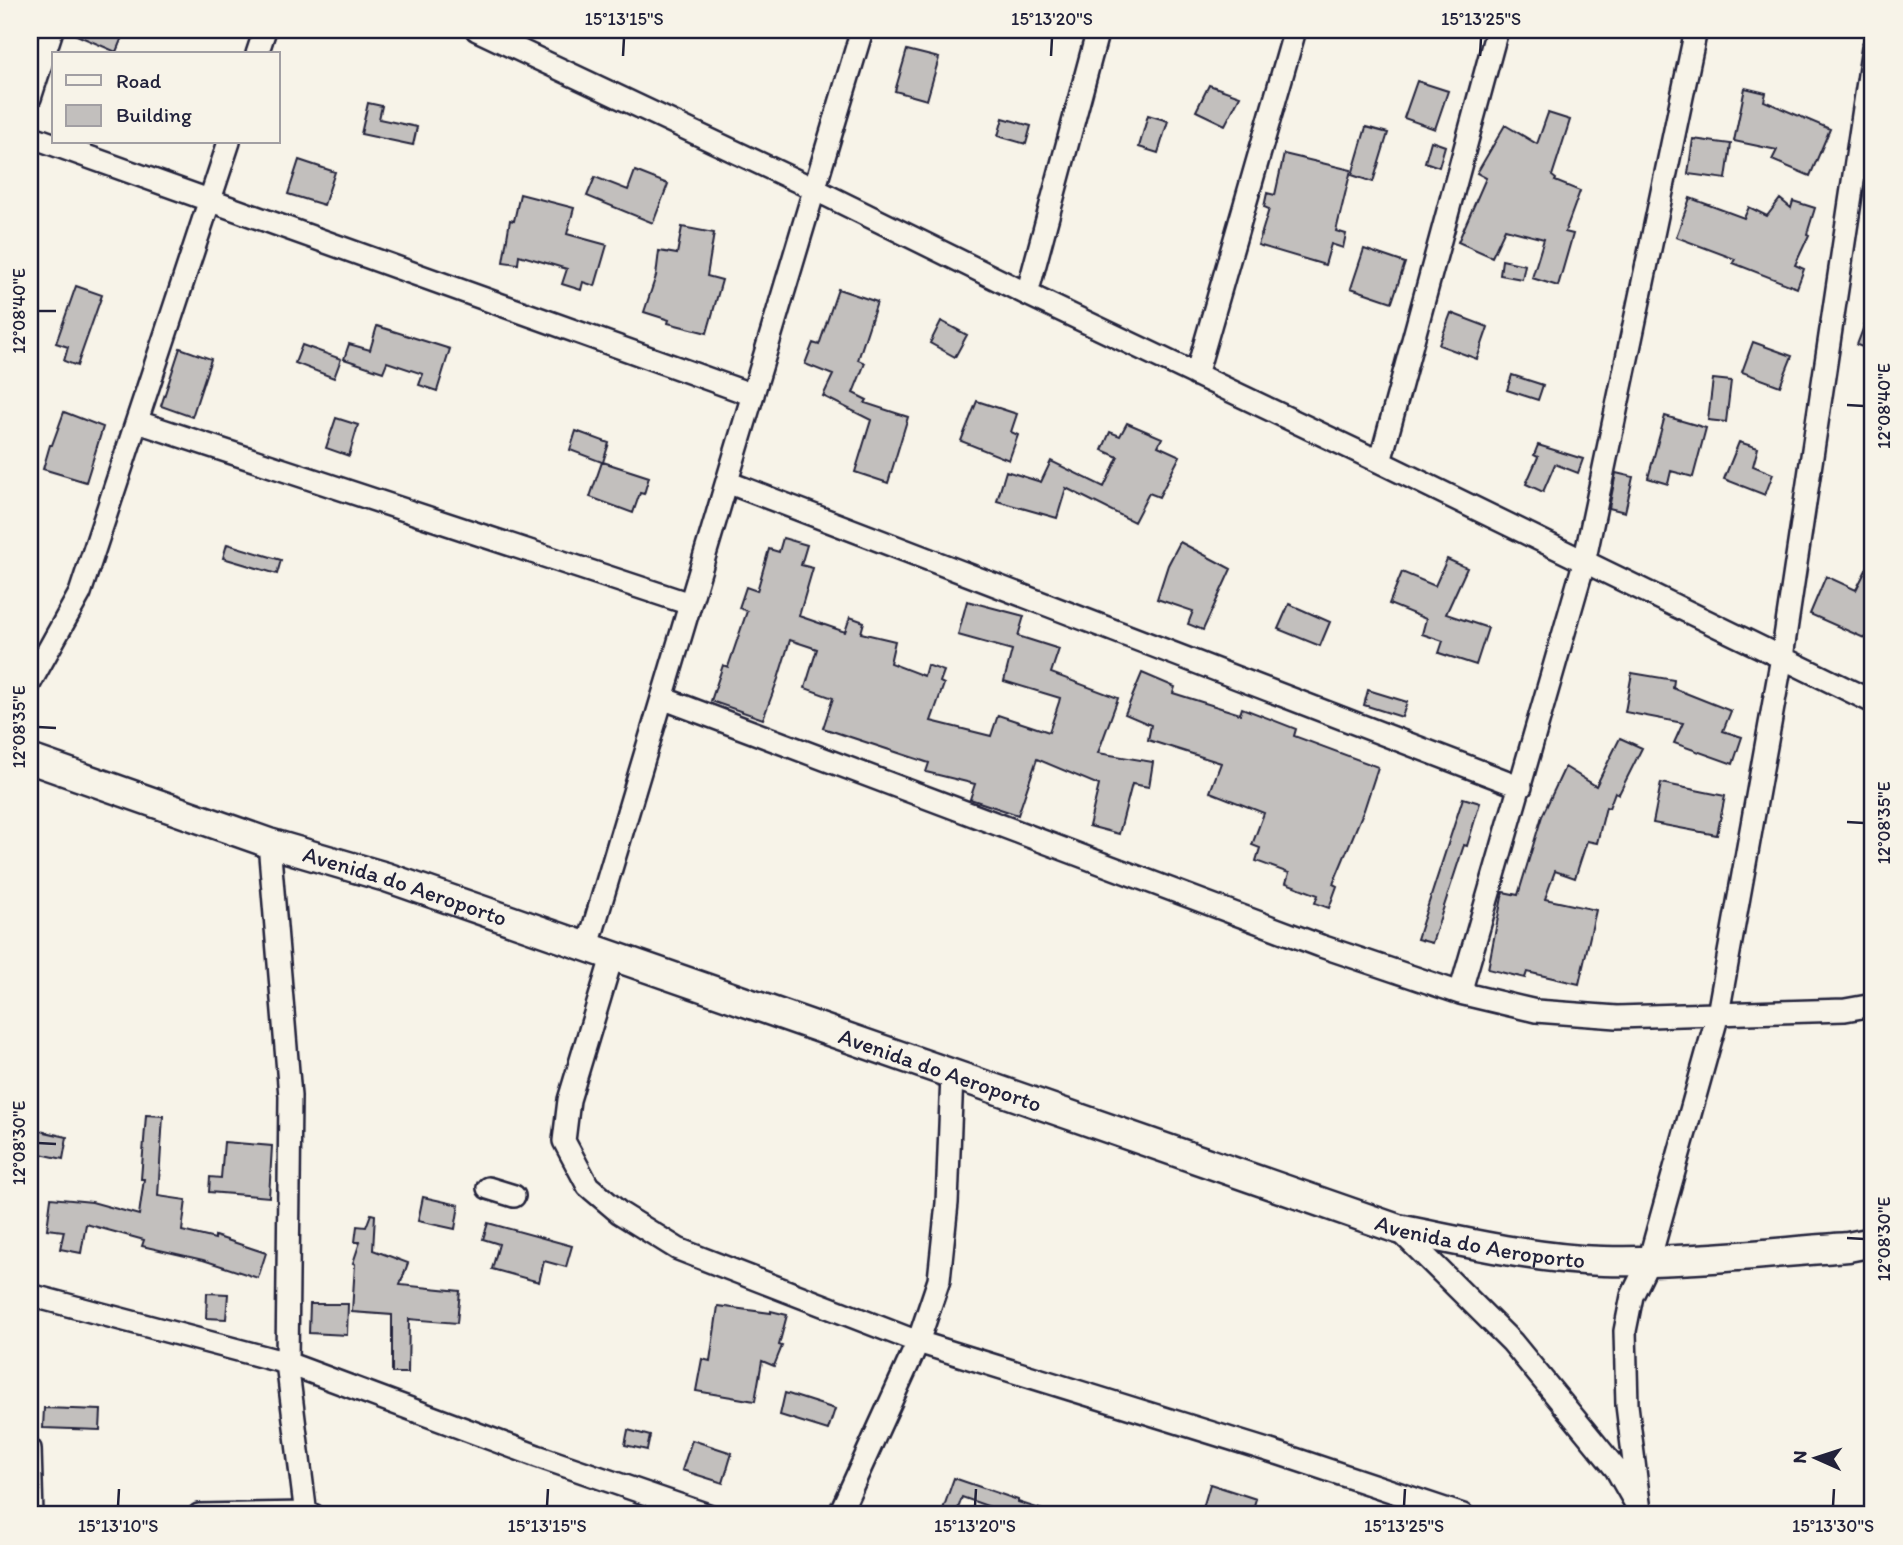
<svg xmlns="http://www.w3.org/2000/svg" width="1903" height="1545" viewBox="0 0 1903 1545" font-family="Itim,sans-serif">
	<rect width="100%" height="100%" fill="#f7f3e8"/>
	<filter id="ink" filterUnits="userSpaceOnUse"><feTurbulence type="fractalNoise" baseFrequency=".0143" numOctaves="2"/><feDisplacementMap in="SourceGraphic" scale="14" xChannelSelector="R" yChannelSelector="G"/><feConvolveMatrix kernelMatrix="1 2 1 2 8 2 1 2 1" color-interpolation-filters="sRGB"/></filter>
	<g filter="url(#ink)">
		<path fill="#c2bfbd" stroke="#22223b" stroke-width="2" d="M 65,30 L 125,30 L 116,52 Z
			M 907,50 L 939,58 L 927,100 L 895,91 Z
			M 1417,81 L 1448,91 L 1435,129 L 1404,118 Z
			M 1209,85 L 1240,96 L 1225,125 L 1196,111 Z
			M 1745,88 L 1766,93 L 1764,101 L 1830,129 L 1810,176 L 1772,160 L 1777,150 L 1734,141 Z
			M 368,103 L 382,106 L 379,119 L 417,127 L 413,145 L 361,134 Z
			M 1548,113 L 1570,120 L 1552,176 L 1556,179 L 1555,181 L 1580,191 L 1565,232 L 1573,234 L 1558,286 L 1532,278 L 1544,239 L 1505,229 L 1492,257 L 1458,242 L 1486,178 L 1477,173 L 1505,125 L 1537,144 Z
			M 1148,115 L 1168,121 L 1158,153 L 1139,147 Z
			M 1003,118 L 1031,126 L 1026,144 L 998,136 Z
			M 1366,127 L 1388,133 L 1373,182 L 1352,175 Z
			M 1693,139 L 1731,144 L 1726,179 L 1688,174 Z
			M 1431,141 L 1445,146 L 1439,167 L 1425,162 Z
			M 1284,154 L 1351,170 L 1336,231 L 1346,234 L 1343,248 L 1331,244 L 1325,265 L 1258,245 L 1269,209 L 1264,207 L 1267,193 L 1275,195 Z
			M 299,160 L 335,172 L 324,205 L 288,194 Z
			M 635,171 L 668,184 L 653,223 L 587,196 L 595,177 L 628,190 Z
			M 520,194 L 574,208 L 567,234 L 607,245 L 595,286 L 583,282 L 581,290 L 562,284 L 567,269 L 519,255 L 518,264 L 503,262 L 510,220 L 514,221 Z
			M 1690,198 L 1744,218 L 1749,207 L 1767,216 L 1780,199 L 1791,208 L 1793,201 L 1815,208 L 1807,234 L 1809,235 L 1795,265 L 1804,269 L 1797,288 L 1733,263 L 1735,259 L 1676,237 Z
			M 682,227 L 714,233 L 707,276 L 722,280 L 707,333 L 668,323 L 669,320 L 644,312 L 656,276 L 659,251 L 677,254 Z
			M 1364,249 L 1405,263 L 1392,302 L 1351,288 Z
			M 1502,260 L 1525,265 L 1522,279 L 1500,275 Z
			M 76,286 L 102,295 L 77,366 L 64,361 L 68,347 L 56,343 Z
			M 838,289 L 877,302 L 858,360 L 865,363 L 853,393 L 867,400 L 865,403 L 908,417 L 888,483 L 855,472 L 871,420 L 823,396 L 833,375 L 805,364 L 813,343 L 819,345 Z
			M 1872,305 L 1873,305 L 1873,351 L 1857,345 Z
			M 1451,313 L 1488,327 L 1477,359 L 1439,345 Z
			M 941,321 L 967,335 L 955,357 L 930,343 Z
			M 377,326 L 450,349 L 437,391 L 419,385 L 423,374 L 387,362 L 383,372 L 344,359 L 349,344 L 370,350 Z
			M 1753,342 L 1792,356 L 1780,386 L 1742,372 Z
			M 302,345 L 341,359 L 334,378 L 295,363 Z
			M 180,348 L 211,359 L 192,417 L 161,406 Z
			M 1512,375 L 1543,385 L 1538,400 L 1507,390 Z
			M 1713,379 L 1731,381 L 1726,422 L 1708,420 Z
			M 977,401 L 1017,414 L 1011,432 L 1018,435 L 1009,460 L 961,441 Z
			M 64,412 L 103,427 L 86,482 L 43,469 L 50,445 L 52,445 Z
			M 1665,416 L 1706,428 L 1693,477 L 1671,471 L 1668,484 L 1648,478 Z
			M 336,418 L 358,425 L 349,456 L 326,448 Z
			M 1127,423 L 1162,438 L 1158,446 L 1180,456 L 1159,497 L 1149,493 L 1134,522 L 1066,488 L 1057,518 L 997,501 L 1006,471 L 1041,482 L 1051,461 L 1104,487 L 1118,457 L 1102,450 L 1110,432 L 1120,436 Z
			M 576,431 L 609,443 L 603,462 L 649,477 L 644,494 L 640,493 L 633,513 L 590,497 L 602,462 L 570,450 Z
			M 1739,442 L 1758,448 L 1753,466 L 1773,474 L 1765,495 L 1724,479 Z
			M 1538,445 L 1583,459 L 1578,473 L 1555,464 L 1543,492 L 1526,484 L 1538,457 L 1534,455 Z
			M 1616,473 L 1633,477 L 1625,512 L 1609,508 Z
			M 783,538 L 807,545 L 801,565 L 813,568 L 799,616 L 845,632 L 850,617 L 864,622 L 861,633 L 895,641 L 890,663 L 924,676 L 927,665 L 944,671 L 940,682 L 944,684 L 931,721 L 991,736 L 998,715 L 1049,732 L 1059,702 L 1060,698 L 1004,681 L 1012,650 L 958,635 L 967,601 L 1024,616 L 1018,636 L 1059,649 L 1051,673 L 1118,698 L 1098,753 L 1153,762 L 1149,787 L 1132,784 L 1119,834 L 1089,826 L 1099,785 L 1037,759 L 1018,815 L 970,799 L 975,784 L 926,772 L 929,763 L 823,728 L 833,698 L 805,688 L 817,649 L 790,640 L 778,679 L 763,719 L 711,701 L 723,665 L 728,667 L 747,611 L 739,608 L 746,587 L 757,591 L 769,549 L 779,552 Z
			M 1180,542 L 1231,569 L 1203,630 L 1188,624 L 1193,611 L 1157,599 L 1168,565 Z
			M 227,544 L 281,560 L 277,574 L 223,558 Z
			M 1873,556 L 1873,642 L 1810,614 L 1826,576 L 1856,590 Z
			M 1447,559 L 1467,568 L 1446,614 L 1488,628 L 1476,665 L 1439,653 L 1443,641 L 1422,634 L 1426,619 L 1389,604 L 1402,572 L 1435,586 Z
			M 1289,604 L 1330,622 L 1320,646 L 1278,629 Z
			M 1142,673 L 1175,687 L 1173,693 L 1240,714 L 1242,708 L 1296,729 L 1294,736 L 1378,767 L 1364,810 L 1333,884 L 1337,886 L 1329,908 L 1315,903 L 1318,895 L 1286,883 L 1289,873 L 1256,861 L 1260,848 L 1252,845 L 1264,813 L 1210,792 L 1221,763 L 1148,740 L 1151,725 L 1125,714 Z
			M 1632,673 L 1674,680 L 1673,688 L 1731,711 L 1723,731 L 1742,737 L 1733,764 L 1674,743 L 1683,723 L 1625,712 Z
			M 1368,690 L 1407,702 L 1402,717 L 1364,705 Z
			M 1620,738 L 1642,748 L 1619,794 L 1615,792 L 1609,808 L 1606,807 L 1597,843 L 1587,841 L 1575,878 L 1555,871 L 1545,899 L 1596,910 L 1579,984 L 1527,972 L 1525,978 L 1488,969 L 1503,892 L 1518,895 L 1542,816 L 1565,767 L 1596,786 Z
			M 1661,783 L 1725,796 L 1717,835 L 1653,823 Z
			M 1463,798 L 1480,803 L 1467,846 L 1464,845 L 1432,943 L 1417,939 Z
			M 146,1115 L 163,1116 L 158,1196 L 186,1200 L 182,1231 L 215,1239 L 215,1236 L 266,1253 L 258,1278 L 203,1260 L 142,1246 L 144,1240 L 86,1224 L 81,1253 L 60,1249 L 64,1231 L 47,1229 L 51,1198 L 92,1202 L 139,1215 L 144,1179 L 141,1179 Z
			M 40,1131 L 67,1137 L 63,1159 L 36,1153 Z
			M 224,1142 L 272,1146 L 269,1197 L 209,1192 L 210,1177 L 221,1178 Z
			M 423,1197 L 459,1205 L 455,1229 L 418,1221 Z
			M 371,1214 L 375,1215 L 373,1250 L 408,1263 L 400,1285 L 460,1291 L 457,1323 L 409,1319 L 408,1373 L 392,1373 L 392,1315 L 352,1312 L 355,1264 L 353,1263 L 360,1242 L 355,1242 L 357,1226 L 366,1227 Z
			M 488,1223 L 572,1246 L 566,1267 L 544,1261 L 539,1282 L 492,1269 L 499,1244 L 483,1239 Z
			M 207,1293 L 228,1294 L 226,1319 L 206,1318 Z
			M 310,1304 L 348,1304 L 347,1335 L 309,1333 Z
			M 718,1306 L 771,1313 L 771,1311 L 787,1315 L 779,1345 L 782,1346 L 774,1366 L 762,1361 L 755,1401 L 696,1391 L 702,1359 L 710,1361 Z
			M 785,1393 L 835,1409 L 828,1430 L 780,1415 Z
			M 44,1408 L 101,1410 L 100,1430 L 43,1428 Z
			M 628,1430 L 650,1436 L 647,1450 L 625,1445 Z
			M 692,1440 L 732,1453 L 723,1483 L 682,1470 Z
			M 954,1478 L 1018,1500 L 1018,1502 L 1049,1512 L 1049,1515 L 1013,1515 L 962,1497 L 956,1515 L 941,1515 Z
			M 1210,1484 L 1256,1499 L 1251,1515 L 1201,1515 Z"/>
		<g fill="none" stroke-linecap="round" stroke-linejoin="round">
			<g stroke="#22223b" stroke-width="26">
				<path id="minor" d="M 477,30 L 814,189 L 1027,294 L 1380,462 L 1873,702
					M 257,54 L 265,30
					M 30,98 L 52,30
					M 30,136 L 753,395
					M 1027,294 L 1098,30
					M 1196,375 L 1295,30
					M 138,422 L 690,604
					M 1380,462 L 1497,30
					M 727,482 L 1521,787
					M 30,683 L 80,593 L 229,142
					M 662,698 L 1321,946 L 1460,993 L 1536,1011 L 1617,1017 L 1845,1010 L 1873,1005
					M 269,843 L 290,1096 L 287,1363 L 306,1515
					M 587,949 L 862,30
					M 612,957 L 569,1100 L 564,1141 L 588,1186 L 620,1213 L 678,1249 L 918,1342 L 1280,1454 L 1463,1515
					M 1460,993 L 1584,563 L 1696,30
					M 488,1188 L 514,1196
					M 1398,1229 L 1512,1342 L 1616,1469 L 1636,1504
					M 30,1295 L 287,1363 L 537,1456 L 708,1515
					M 30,1449 L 32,1515
					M 1640,1511 L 1627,1405 L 1625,1331 L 1632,1296 L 1649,1261 L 1718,1014 L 1782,657 L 1873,48
					M 199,1515 L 306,1513 L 313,1515
					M 839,1515 L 918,1342 L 939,1280 L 947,1203 L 952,1075"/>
			</g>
			<g stroke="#22223b" stroke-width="33">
				<g id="major">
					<path id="s1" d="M 30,759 L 269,843 L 386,877 L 1398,1229 C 1465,1242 1534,1259 1603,1261 C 1685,1263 1767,1253 1848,1247 L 1873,1242"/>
				</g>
			</g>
			<use href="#minor" stroke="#f7f3e8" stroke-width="21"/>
			<use href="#major" stroke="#f7f3e8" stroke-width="28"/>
		</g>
	</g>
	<path fill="none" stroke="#22223b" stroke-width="2.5" d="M 623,56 L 624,38M 1051,56 L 1052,38M 1480,56 L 1481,38M 38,311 L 56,311M 1847,405 L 1864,406M 38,727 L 56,728M 1847,822 L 1864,823M 38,1143 L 56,1144M 1847,1238 L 1864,1239M 118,1506 L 119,1489M 547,1506 L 548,1489M 975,1506 L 976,1489M 1404,1506 L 1405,1489M 1833,1506 L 1834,1489"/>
	<g text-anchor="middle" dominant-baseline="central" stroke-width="5" stroke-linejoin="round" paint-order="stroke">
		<g font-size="23" fill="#22223b" stroke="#f7f3e8">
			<text stroke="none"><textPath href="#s1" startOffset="396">Avenida do Aeroporto</textPath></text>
			<text stroke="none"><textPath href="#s1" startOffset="962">Avenida do Aeroporto</textPath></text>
			<text stroke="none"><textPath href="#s1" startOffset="1530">Avenida do Aeroporto</textPath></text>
		</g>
	</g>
	<rect width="1903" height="1545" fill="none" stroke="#f7f3e8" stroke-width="77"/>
	<rect x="52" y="52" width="228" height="91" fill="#f7f3e8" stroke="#a29fa3" stroke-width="2"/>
	<rect x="66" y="75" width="35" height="10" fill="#f7f3e8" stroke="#a29fa3" stroke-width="2"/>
	<text x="116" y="88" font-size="21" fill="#22223b">Road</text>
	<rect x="66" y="105" width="35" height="21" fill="#c2bfbd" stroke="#a29fa3" stroke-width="2"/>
	<text x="116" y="122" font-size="21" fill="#22223b">Building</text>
	<g transform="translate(1816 1458) rotate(273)" stroke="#f7f3e8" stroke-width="5" paint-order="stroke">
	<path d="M0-5L12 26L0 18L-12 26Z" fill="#22223b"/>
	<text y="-10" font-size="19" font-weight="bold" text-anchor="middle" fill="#22223b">N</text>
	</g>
	<rect x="38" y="38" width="1826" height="1468" fill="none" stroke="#22223b" stroke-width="2.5"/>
	<g font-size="18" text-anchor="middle" fill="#22223b">
		<text x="624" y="25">15°13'15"S</text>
		<text x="1052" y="25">15°13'20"S</text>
		<text x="1481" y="25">15°13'25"S</text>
		<text transform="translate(19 311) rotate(-90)" y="6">12°08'40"E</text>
		<text transform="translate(1884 406) rotate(-90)" y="6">12°08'40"E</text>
		<text transform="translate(19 727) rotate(-90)" y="6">12°08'35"E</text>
		<text transform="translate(1884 823) rotate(-90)" y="6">12°08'35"E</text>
		<text transform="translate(19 1143) rotate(-90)" y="6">12°08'30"E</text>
		<text transform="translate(1884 1239) rotate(-90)" y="6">12°08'30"E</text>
		<text x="118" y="1532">15°13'10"S</text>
		<text x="547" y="1532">15°13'15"S</text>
		<text x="975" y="1532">15°13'20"S</text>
		<text x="1404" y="1532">15°13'25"S</text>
		<text x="1833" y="1532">15°13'30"S</text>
	</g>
</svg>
